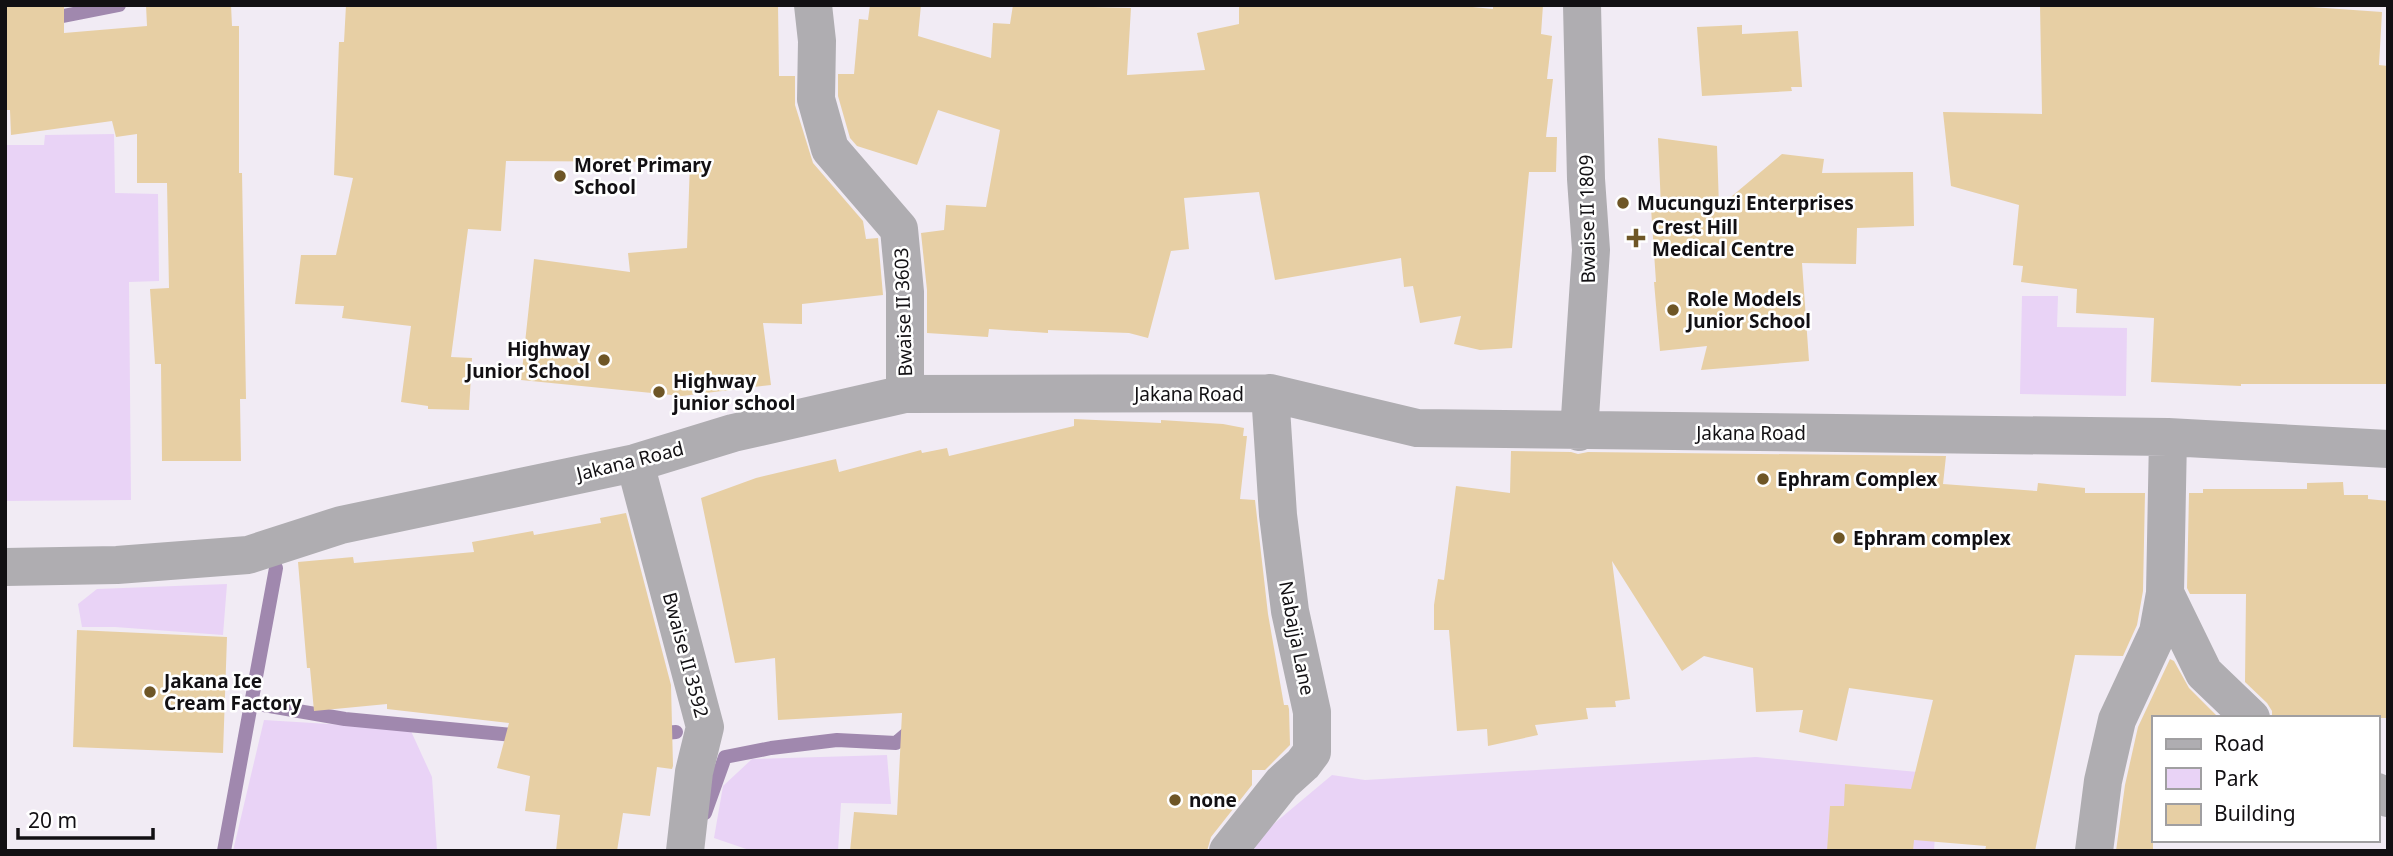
<svg xmlns="http://www.w3.org/2000/svg" width="2393" height="856" viewBox="0 0 2393 856" font-family="'Noto Sans',sans-serif">
	<rect width="100%" height="100%" fill="#f1ebf4"/>
	<path fill="#e9d3f6" d="M 114,134 L 115,193 L 158,194 L 159,281 L 129,282 L 131,500 L 5,501 L 5,145 L 44,145 L 45,135 Z
		M 2022,296 L 2058,296 L 2057,327 L 2127,328 L 2126,396 L 2020,394 Z
		M 227,584 L 223,635 L 115,627 L 82,627 L 78,604 L 97,589 Z
		M 264,720 L 410,729 L 432,777 L 437,851 L 233,851 Z
		M 887,755 L 891,804 L 841,803 L 838,851 L 752,851 L 714,838 L 723,786 L 752,759 Z
		M 1756,757 L 1939,774 L 1934,851 L 1254,851 L 1257,838 L 1332,775 L 1365,780 Z"/>
	<g fill="none" stroke-linecap="round" stroke-linejoin="round">
		<path stroke="#a088ae" stroke-width="14" d="M 48,19 L 119,5
			M 251,703 L 345,719 L 524,736
			M 653,734 L 676,732
			M 705,813 L 725,757 L 771,748 L 837,740 L 896,743 L 911,730 L 916,730
			M 224,851 L 276,568"/>
	</g>
	<path fill="#e7cfa4" d="M 5,5 L 64,5 L 64,33 L 147,26 L 146,5 L 231,5 L 232,26 L 239,26 L 239,173 L 242,173 L 246,399 L 240,399 L 241,461 L 162,461 L 161,364 L 155,364 L 150,289 L 169,288 L 167,183 L 137,183 L 137,134 L 116,137 L 112,121 L 11,135 L 10,110 L 5,110 Z
		M 346,5 L 778,5 L 779,76 L 795,76 L 795,105 L 813,163 L 863,221 L 866,239 L 878,238 L 883,295 L 802,304 L 802,324 L 763,323 L 771,385 L 682,396 L 521,380 L 534,259 L 630,272 L 628,253 L 687,248 L 690,162 L 506,161 L 501,231 L 468,229 L 451,357 L 472,358 L 469,410 L 428,409 L 428,406 L 401,402 L 411,326 L 342,318 L 344,306 L 295,304 L 301,255 L 336,255 L 353,178 L 334,175 L 339,42 L 344,42 Z
		M 870,5 L 921,5 L 918,36 L 991,58 L 993,23 L 1010,24 L 1013,5 L 1131,8 L 1127,75 L 1205,70 L 1197,33 L 1239,24 L 1239,5 L 1452,5 L 1493,9 L 1493,5 L 1543,5 L 1541,34 L 1552,36 L 1547,79 L 1553,79 L 1546,137 L 1557,137 L 1556,172 L 1529,172 L 1512,348 L 1480,350 L 1454,344 L 1461,316 L 1420,323 L 1413,286 L 1404,287 L 1401,258 L 1275,280 L 1259,192 L 1184,198 L 1189,249 L 1171,251 L 1148,338 L 1129,333 L 1048,330 L 1048,333 L 989,329 L 988,337 L 927,333 L 927,290 L 921,233 L 944,230 L 946,205 L 986,207 L 1000,130 L 938,110 L 917,165 L 857,146 L 850,138 L 838,96 L 838,74 L 854,74 L 859,19 L 868,20 Z
		M 2040,5 L 2284,5 L 2382,12 L 2379,65 L 2388,66 L 2388,384 L 2241,384 L 2241,386 L 2151,382 L 2154,318 L 2076,313 L 2077,289 L 2021,282 L 2023,266 L 2013,265 L 2019,205 L 1951,186 L 1943,112 L 2042,114 Z
		M 1742,25 L 1742,34 L 1798,31 L 1802,87 L 1791,87 L 1792,91 L 1702,96 L 1697,27 Z
		M 1658,138 L 1717,146 L 1719,207 L 1782,154 L 1824,159 L 1822,173 L 1913,172 L 1914,226 L 1857,228 L 1856,264 L 1802,263 L 1809,361 L 1701,370 L 1707,346 L 1660,351 L 1654,282 L 1656,282 L 1651,208 L 1661,207 Z
		M 1074,419 L 1161,423 L 1161,420 L 1223,424 L 1244,428 L 1243,436 L 1247,436 L 1240,499 L 1255,500 L 1268,614 L 1284,705 L 1288,705 L 1289,709 L 1290,745 L 1265,770 L 1252,770 L 1252,785 L 1211,837 L 1207,851 L 850,851 L 854,812 L 897,815 L 902,713 L 778,720 L 775,658 L 735,663 L 701,498 L 756,478 L 836,459 L 839,472 L 921,450 L 922,453 L 947,448 L 949,456 L 1074,426 Z
		M 1511,451 L 1571,452 L 1578,454 L 1588,452 L 1946,456 L 1943,484 L 2037,491 L 2038,483 L 2085,488 L 2085,493 L 2145,493 L 2143,591 L 2137,625 L 2123,656 L 2075,655 L 2035,851 L 1985,851 L 1986,846 L 1914,840 L 1913,851 L 1827,851 L 1830,806 L 1844,806 L 1845,784 L 1911,789 L 1933,700 L 1849,688 L 1837,741 L 1799,732 L 1803,710 L 1756,712 L 1753,668 L 1704,656 L 1682,671 L 1612,561 L 1630,699 L 1615,701 L 1616,707 L 1586,708 L 1588,719 L 1535,725 L 1538,735 L 1488,746 L 1487,729 L 1457,731 L 1449,630 L 1434,630 L 1434,605 L 1438,579 L 1444,580 L 1456,486 L 1510,493 Z
		M 2343,482 L 2344,495 L 2368,495 L 2368,499 L 2388,501 L 2388,718 L 2272,718 L 2272,711 L 2267,703 L 2245,682 L 2246,594 L 2190,594 L 2187,588 L 2189,493 L 2203,493 L 2203,489 L 2307,489 L 2307,483 Z
		M 626,513 L 671,685 L 673,766 L 672,769 L 657,767 L 650,816 L 623,813 L 617,851 L 556,851 L 560,815 L 525,811 L 530,776 L 497,768 L 509,723 L 387,709 L 387,704 L 314,711 L 310,668 L 307,668 L 298,562 L 353,557 L 354,563 L 474,552 L 472,542 L 533,531 L 534,535 L 601,523 L 600,518 Z
		M 77,630 L 227,637 L 223,753 L 73,747 Z
		M 2170,659 L 2174,661 L 2189,688 L 2219,718 L 2153,718 L 2153,851 L 2116,851 L 2125,785 L 2138,727 Z"/>
	<g fill="none" stroke-linecap="round" stroke-linejoin="round">
		<path stroke="#afadb1" stroke-width="38" d="M 813,5 L 817,41 L 816,99 L 830,149 L 899,229 L 905,292 L 905,394
			M 1579,432 L 1591,250 L 1586,179 L 1582,5
			M 2168,437 L 2165,593 L 2204,673 L 2251,718
			M 635,463 L 705,727 L 694,772 L 685,851
			M 5,567 L 117,565 L 248,555 L 341,525 L 635,463 L 733,433 L 905,394 L 1270,393 L 1417,428 L 2168,437 L 2388,449
			M 2377,792 L 2388,798
			M 1228,851 L 1282,783 L 1303,764 L 1312,752 L 1312,712 L 1290,611 L 1278,515 L 1270,393
			M 2094,851 L 2103,781 L 2117,720 L 2158,632 L 2165,593"/>
	</g>
	<g fill="#6e5626" stroke="#fff" stroke-width="2.5">
		<circle cx="560" cy="176" r="7"/>
		<circle cx="1623" cy="203" r="7"/>
		<path d="M1632.5 227.5h7v7h7v7h-7v7h-7v-7h-7v-7h7z"/>
		<circle cx="1673" cy="310" r="7"/>
		<circle cx="604" cy="360" r="7"/>
		<circle cx="659" cy="392" r="7"/>
		<circle cx="1763" cy="479" r="7"/>
		<circle cx="1839" cy="538" r="7"/>
		<circle cx="150" cy="692" r="7"/>
		<circle cx="1175" cy="800" r="7"/>
	</g>
	<g text-anchor="middle" dominant-baseline="central" stroke-width="5" stroke-linejoin="round" paint-order="stroke">
		<g font-size="19" font-weight="bold" fill="#121013" stroke="#fff" text-anchor="start">
			<text x="574" y="165">Moret Primary<tspan x="574" dy="22">School</tspan></text>
			<text x="1637" y="203">Mucunguzi Enterprises</text>
			<text x="1652" y="227">Crest Hill<tspan x="1652" dy="22">Medical Centre</tspan></text>
			<text x="1687" y="299">Role Models<tspan x="1687" dy="22">Junior School</tspan></text>
			<text x="590" y="349" text-anchor="end">Highway<tspan x="590" dy="22">Junior School</tspan></text>
			<text x="673" y="381">Highway<tspan x="673" dy="22">junior school</tspan></text>
			<text x="1777" y="479">Ephram Complex</text>
			<text x="1853" y="538">Ephram complex</text>
			<text x="164" y="681">Jakana Ice<tspan x="164" dy="22">Cream Factory</tspan></text>
			<text x="1189" y="800">none</text>
		</g>
		<g font-size="19" fill="#121013" stroke="#fff">
			<text transform="translate(1587 219) rotate(-91)">Bwaise II 1809</text>
			<text transform="translate(903 312) rotate(-92)">Bwaise II 3603</text>
			<text x="1189" y="394">Jakana Road</text>
			<text x="1751" y="433">Jakana Road</text>
			<text transform="translate(630 461) rotate(-14)">Jakana Road</text>
			<text transform="translate(1297 638) rotate(79)">Nabajja Lane</text>
			<text transform="translate(686 655) rotate(75)">Bwaise II 3592</text>
		</g>
	</g>
	<rect width="2393" height="856" fill="none" stroke="#121013" stroke-width="14"/>
	<rect x="2152" y="716" width="228" height="126" fill="#ffffff" stroke="#a09fa1" stroke-width="2"/>
	<rect x="2166" y="739" width="35" height="10" fill="#afadb1" stroke="#a09fa1" stroke-width="2"/>
	<text x="2214" y="751" font-size="21" fill="#121013">Road</text>
	<rect x="2166" y="768" width="35" height="21" fill="#e9d3f6" stroke="#a09fa1" stroke-width="2"/>
	<text x="2214" y="786" font-size="21" fill="#121013">Park</text>
	<rect x="2166" y="804" width="35" height="21" fill="#e7cfa4" stroke="#a09fa1" stroke-width="2"/>
	<text x="2214" y="821" font-size="21" fill="#121013">Building</text>
	<path d="M18 828v10h135v-10" fill="none" stroke="#121013" stroke-width="3.5"/>
	<text x="28" y="828" font-size="21" fill="#121013" stroke="#ffffff" stroke-width="5" paint-order="stroke">20 m</text>
</svg>
